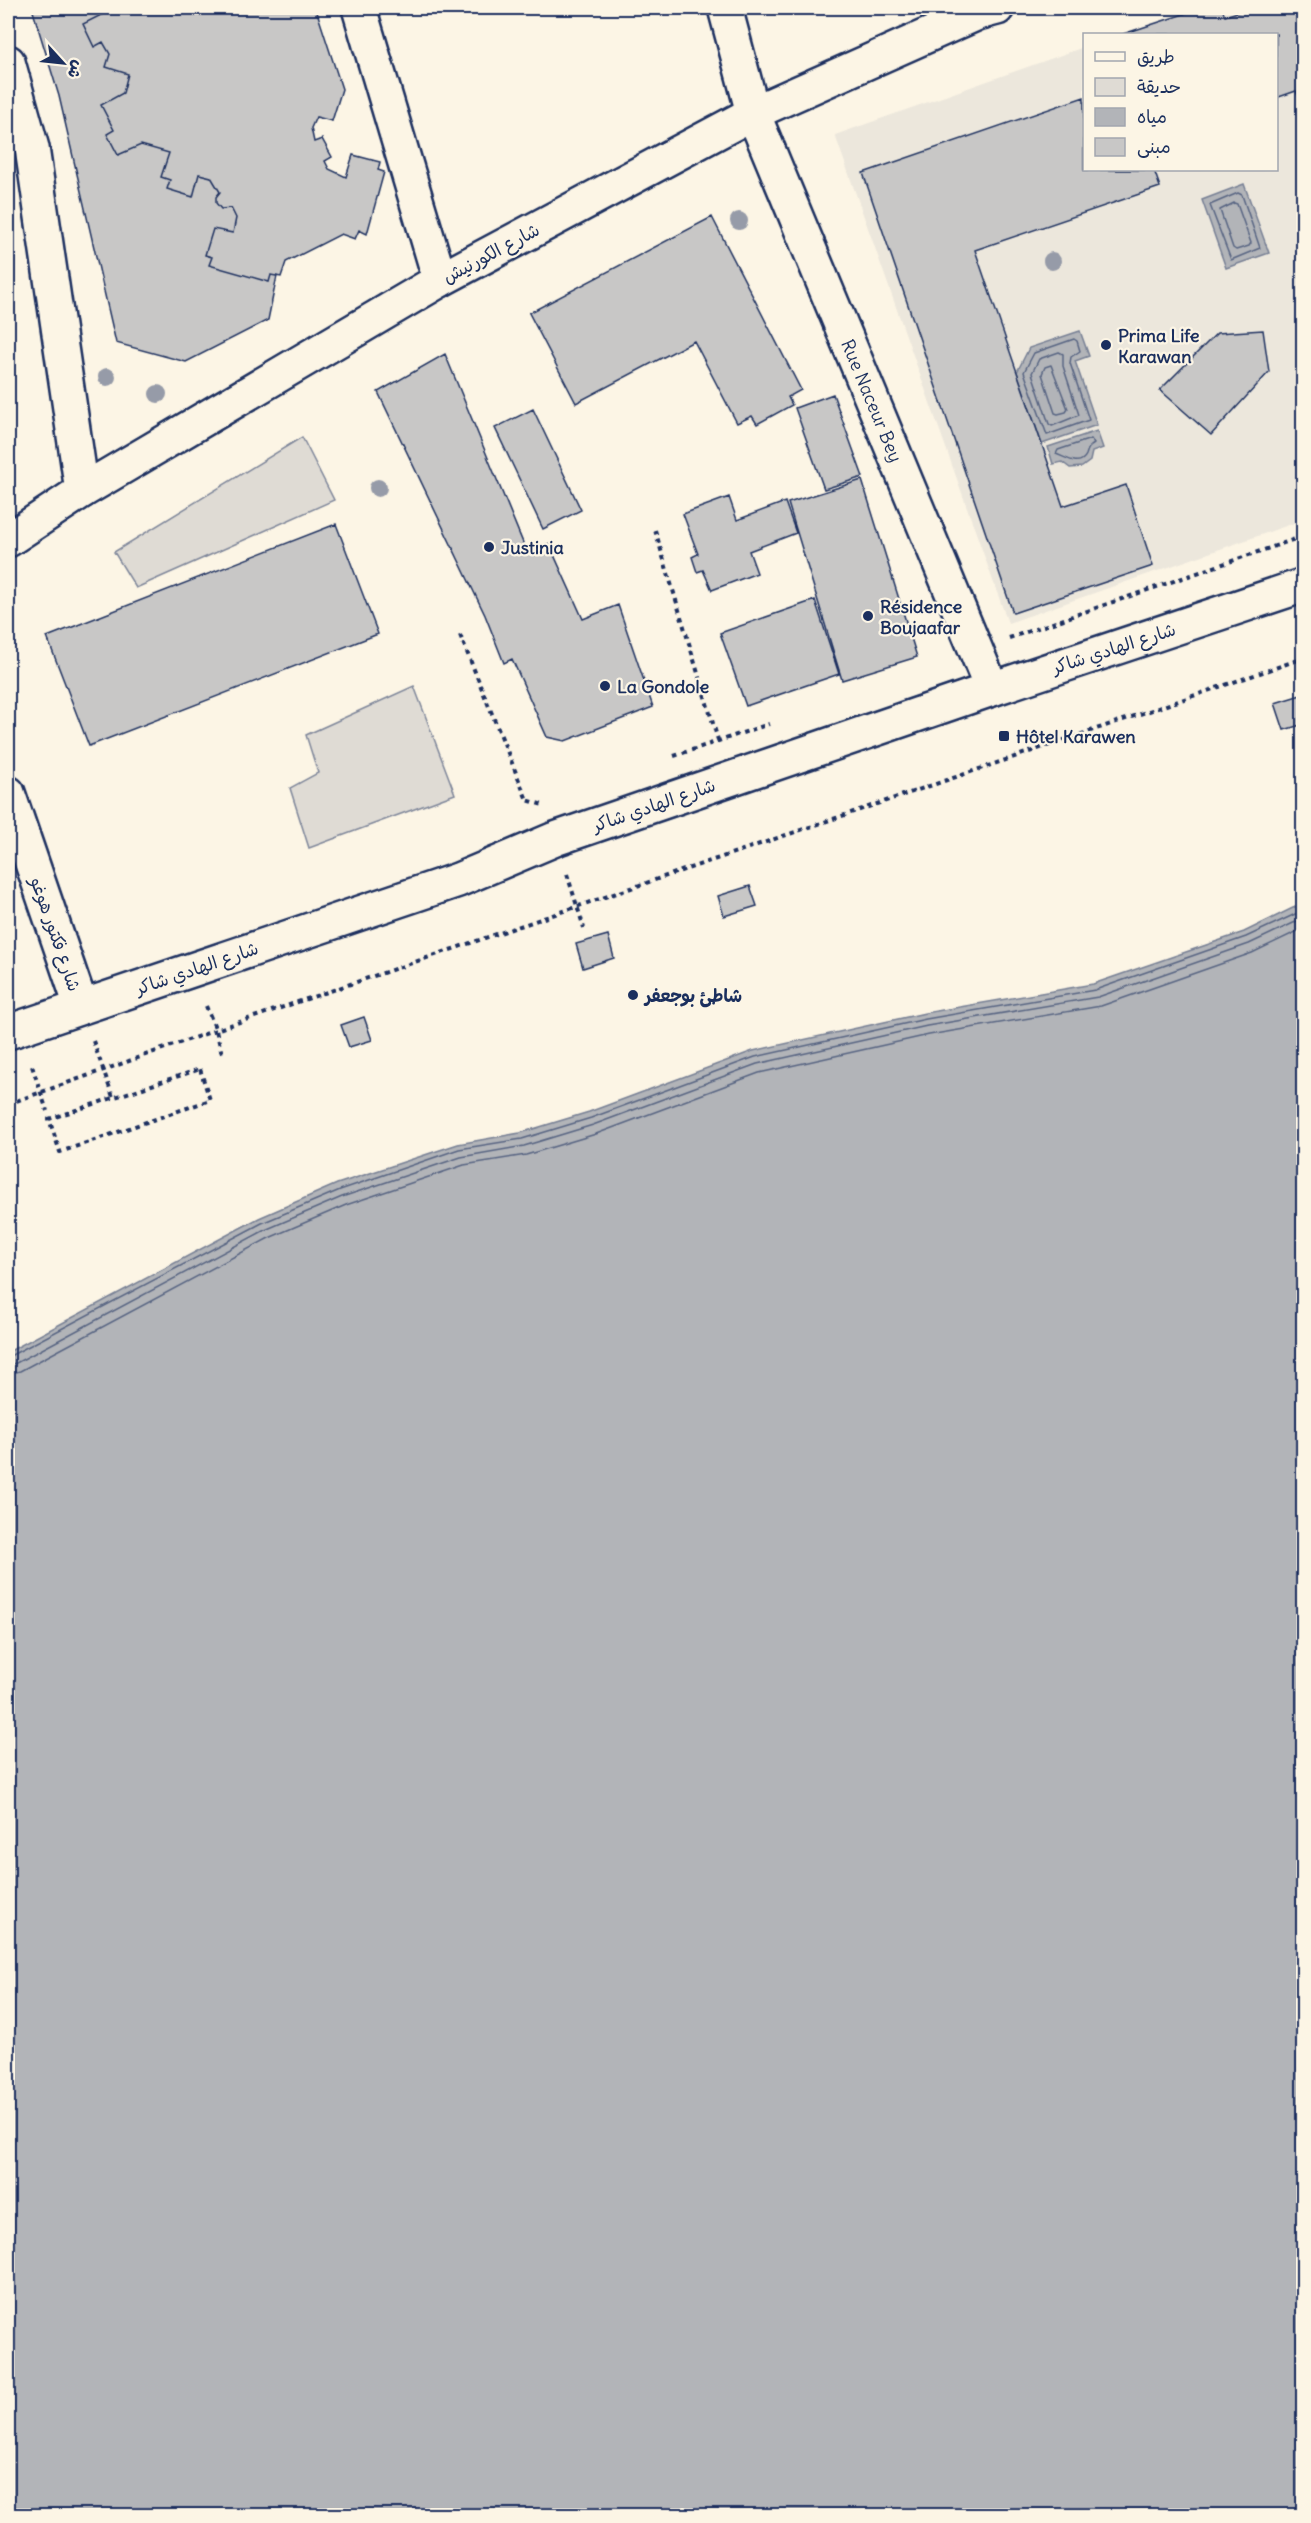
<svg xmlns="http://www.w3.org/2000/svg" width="1311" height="2523" viewBox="0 0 1311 2523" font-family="Delius,'Playpen Sans Arabic',sans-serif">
	<rect width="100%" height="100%" fill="#fcf5e5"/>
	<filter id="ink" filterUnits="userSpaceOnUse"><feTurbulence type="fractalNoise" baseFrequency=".0167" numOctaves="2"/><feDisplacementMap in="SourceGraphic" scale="12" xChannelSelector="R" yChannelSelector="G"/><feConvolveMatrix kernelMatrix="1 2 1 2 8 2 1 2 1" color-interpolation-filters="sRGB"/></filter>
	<g filter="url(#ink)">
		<path fill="#ece7dc" d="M 1198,8 L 1303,8 L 1303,520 L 1008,623 L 835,135 L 1084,47 L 1084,170 L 1276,170 L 1276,34 L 1121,34 Z"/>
		<path fill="#dfdbd4" stroke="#7d8599" stroke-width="1.5" d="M 302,437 L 334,500 L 136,588 L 114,552 Z
			M 414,686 L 455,794 L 309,848 L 290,788 L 318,773 L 306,735 Z"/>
		<path fill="#b2b4b8" stroke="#767f94" stroke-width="1.5" d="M 1244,184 L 1269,253 L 1226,268 L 1202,200 Z
			M 1080,331 L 1089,356 L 1075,361 L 1097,425 L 1042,444 L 1017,372 L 1029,348 Z
			M 1097,431 L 1103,448 L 1092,452 L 1090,461 L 1082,467 L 1070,468 L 1062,462 L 1053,464 L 1048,447 Z
			M 1303,903 L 1303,2515 L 8,2515 L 8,1352 L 259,1218 L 337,1184 L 458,1144 L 520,1133 L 589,1112 L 753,1051 L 925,1013 L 1093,984 L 1244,932 Z"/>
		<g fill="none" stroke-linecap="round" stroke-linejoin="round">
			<path stroke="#576482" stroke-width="1.5" d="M 1238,193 L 1242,195 L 1260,248 L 1231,260 L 1210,205 Z
				M 1234,203 L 1237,204 L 1251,243 L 1249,246 L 1236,250 L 1233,248 L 1220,210 Z
				M 1074,339 L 1077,341 L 1080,351 L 1071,357 L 1070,363 L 1089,420 L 1047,435 L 1024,372 L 1034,353 Z
				M 1059,352 L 1063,354 L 1063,366 L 1079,415 L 1052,426 L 1049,424 L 1032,373 L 1039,359 Z
				M 1051,365 L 1068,409 L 1066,412 L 1058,414 L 1055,413 L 1042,374 L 1045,367 Z
				M 1091,439 L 1094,444 C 1089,447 1088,448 1086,455 C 1080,468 1065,457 1056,454 L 1058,450 Z
				M 8,1357 L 262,1223 L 340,1190 L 459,1149 L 522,1139 L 591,1118 L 755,1057 L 926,1019 L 1095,990 L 1246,937 L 1304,910
				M 8,1365 L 16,1363 L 265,1230 L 342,1197 L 461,1157 L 524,1146 L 593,1125 L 757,1064 L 927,1026 L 1098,997 L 1249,944 L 1304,918
				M 8,1374 L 20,1371 L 269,1238 L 346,1205 L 464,1165 L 526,1155 L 596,1134 L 759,1073 L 929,1035 L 1101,1006 L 1252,953 L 1304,928"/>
		</g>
		<path fill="#c8c7c6" stroke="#1b2f5e" stroke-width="1.5" d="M 32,8 L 115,8 L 83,24 L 94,47 L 103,42 L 110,54 L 106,67 L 128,74 L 123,93 L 101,105 L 114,130 L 107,134 L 118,155 L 141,145 L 169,153 L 161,177 L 170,180 L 167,189 L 193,197 L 199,174 L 211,177 L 220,192 L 216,197 L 216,203 L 221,209 L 231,208 L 236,218 L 233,233 L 213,229 L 205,255 L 212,257 L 209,265 L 269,282 L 271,275 L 277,276 L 268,320 L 186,362 L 116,343 L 59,96 Z
			M 115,8 L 305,8 L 317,12 L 342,89 L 332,121 L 316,117 L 311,128 L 314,142 L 322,139 L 332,157 L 325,161 L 329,169 L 346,177 L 353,155 L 380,162 L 378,170 L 384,172 L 367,234 L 359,230 L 355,239 L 341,234 L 286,262 L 281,277 L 271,275 L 269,282 L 209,265 L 212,257 L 205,255 L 213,229 L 233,233 L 236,218 L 231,208 L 221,209 L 216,203 L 216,197 L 220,192 L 211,177 L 199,174 L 193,197 L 167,189 L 170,180 L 161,177 L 169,153 L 141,145 L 118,155 L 107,134 L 114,130 L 101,105 L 123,93 L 128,74 L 106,67 L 110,54 L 103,42 L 94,47 L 83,24 Z
			M 1202,8 L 1222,8 L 1225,16 L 1250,8 L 1304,8 L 1304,112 L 1296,91 L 1276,98 L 1276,34 L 1123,34 Z
			M 1084,97 L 1084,170 L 1154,170 L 1160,187 L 975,250 L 1063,506 L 1126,485 L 1153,566 L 1013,613 L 863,173 Z
			M 712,217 L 801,390 L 788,397 L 792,405 L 757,424 L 752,416 L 737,423 L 694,341 L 576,403 L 529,313 Z
			M 1263,330 L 1269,372 L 1211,435 L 1160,390 L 1217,333 Z
			M 445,354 L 526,550 L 549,544 L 583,619 L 618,605 L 653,707 L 565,741 L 547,737 L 512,659 L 504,663 L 485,615 L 378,392 Z
			M 833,394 L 863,477 L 824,489 L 795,408 Z
			M 533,409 L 581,510 L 543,529 L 495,428 Z
			M 862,480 L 917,657 L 842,680 L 788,503 Z
			M 729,497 L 737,520 L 785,502 L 796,533 L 749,551 L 757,573 L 712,590 L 703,570 L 697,572 L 692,557 L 698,554 L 683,514 Z
			M 336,524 L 378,634 L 89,746 L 47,637 Z
			M 815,600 L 839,674 L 746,706 L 720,633 Z
			M 1304,694 L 1304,724 L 1284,730 L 1275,703 Z
			M 750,886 L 757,906 L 724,916 L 718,896 Z
			M 608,935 L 614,958 L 583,968 L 576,944 Z
			M 364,1017 L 372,1040 L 349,1047 L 341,1025 Z"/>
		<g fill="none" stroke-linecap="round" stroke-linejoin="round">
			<g stroke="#1b2f5e" stroke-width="38">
				<g id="street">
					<path d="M 359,8 L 440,280"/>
					<path id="s1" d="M 725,8 L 753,113 L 992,689"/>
					<path d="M 8,62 L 32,148 L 82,491"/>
					<path d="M 8,793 L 81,1006"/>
				</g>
			</g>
			<g stroke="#1b2f5e" stroke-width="38">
				<path id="primary" d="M 8,540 L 82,491 L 440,280 L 753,113 L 978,13 L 997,8
					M 8,1032 L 458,880 L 555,839 L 992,689 L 1304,585"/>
			</g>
			<path stroke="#1b2f5e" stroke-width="4" stroke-dasharray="4.5 4.5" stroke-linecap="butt" d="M 655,530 L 718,740
				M 460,635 L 527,800 L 543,805
				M 1009,638 L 1304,536
				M 674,756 L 769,724
				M 567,874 L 584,928
				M 206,1006 L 216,1030 L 222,1054
				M 93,1041 L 113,1097
				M 32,1066 L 47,1111
				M 200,1069 L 210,1100 L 60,1152 L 49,1119 Z
				M 8,1104 L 216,1030 L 1304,658"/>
			<use href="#street" stroke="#fcf5e5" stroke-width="33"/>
			<use href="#primary" stroke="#fcf5e5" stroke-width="33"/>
		</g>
		<g fill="#969ba8">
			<circle cx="739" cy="221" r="9"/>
			<circle cx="1052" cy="261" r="9"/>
			<circle cx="107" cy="377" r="9"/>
			<circle cx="158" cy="394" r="9"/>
			<circle cx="378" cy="488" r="9"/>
		</g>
	</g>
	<g fill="#1b2f5e" stroke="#fcf5e5" stroke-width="2">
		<circle cx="1106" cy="345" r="6"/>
		<circle cx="489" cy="547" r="6"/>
		<circle cx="868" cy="616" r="6"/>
		<circle cx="605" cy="686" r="6"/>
		<rect x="998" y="730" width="12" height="12" rx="3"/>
		<circle cx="633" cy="995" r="6"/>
	</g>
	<g text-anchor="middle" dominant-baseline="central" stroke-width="4.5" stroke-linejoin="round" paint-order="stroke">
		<g font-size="18" fill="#1b2f5e" stroke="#fcf5e5">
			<text transform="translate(491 253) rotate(-28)">شارع الكورنيش</text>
			<text stroke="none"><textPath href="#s1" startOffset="420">Rue Naceur Bey</textPath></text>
			<text transform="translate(1114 648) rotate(-18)">شارع الهادي شاكر</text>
			<text transform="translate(654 805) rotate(-19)">شارع الهادي شاكر</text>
			<text transform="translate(56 934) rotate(71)">شارع فكتور هوغو</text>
			<text transform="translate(197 968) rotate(-19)">شارع الهادي شاكر</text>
		</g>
		<g font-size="18" font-weight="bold" fill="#1b2f5e" stroke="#fcf5e5" text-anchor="start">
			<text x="1118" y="335">Prima Life<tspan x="1118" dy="21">Karawan</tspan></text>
			<text x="501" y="547">Justinia</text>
			<text x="880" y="606">Résidence<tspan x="880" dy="21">Boujaafar</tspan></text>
			<text x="617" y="686">La Gondole</text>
			<text x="1016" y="736">Hôtel Karawen</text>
			<text x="645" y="995">شاطئ بوجعفر</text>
		</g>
	</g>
	<rect width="1311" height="2523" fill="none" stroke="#fcf5e5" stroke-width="30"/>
	<rect x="15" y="15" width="1281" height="2493" fill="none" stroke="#1b2f5e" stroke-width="2" filter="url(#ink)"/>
	<rect x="1083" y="33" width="195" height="138" fill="#fcf5e5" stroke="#a2a6af" stroke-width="1.5"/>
	<rect x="1095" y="52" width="30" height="9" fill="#fcf5e5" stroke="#a2a6af" stroke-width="1.5"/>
	<text x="1137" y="63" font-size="18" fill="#1b2f5e">طريق</text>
	<rect x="1095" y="78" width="30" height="18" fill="#dfdbd4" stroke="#a2a6af" stroke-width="1.5"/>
	<text x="1137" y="93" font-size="18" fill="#1b2f5e">حديقة</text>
	<rect x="1095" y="108" width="30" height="18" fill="#b2b4b8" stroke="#a2a6af" stroke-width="1.5"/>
	<text x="1137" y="123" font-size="18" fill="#1b2f5e">مياه</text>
	<rect x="1095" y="138" width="30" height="18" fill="#c8c7c6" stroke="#a2a6af" stroke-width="1.5"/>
	<text x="1137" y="153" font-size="18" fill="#1b2f5e">مبنى</text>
	<g transform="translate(63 63) rotate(117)" stroke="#fcf5e5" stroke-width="4.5" paint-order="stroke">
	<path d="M0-4.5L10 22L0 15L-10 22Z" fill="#1b2f5e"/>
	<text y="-9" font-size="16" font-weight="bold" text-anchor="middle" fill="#1b2f5e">ش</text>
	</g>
</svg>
